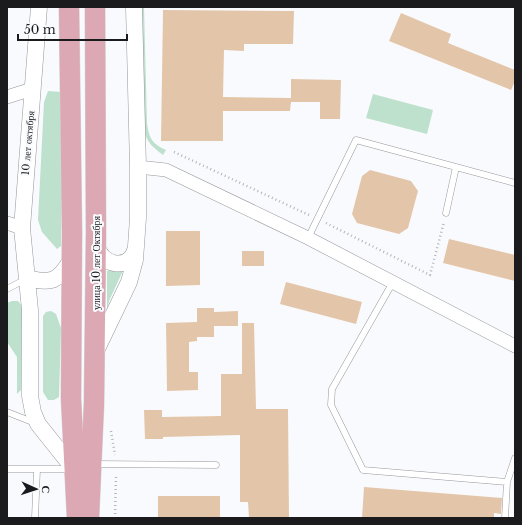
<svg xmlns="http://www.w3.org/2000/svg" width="522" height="525" viewBox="0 0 522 525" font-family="'Libre Baskerville',serif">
	<rect width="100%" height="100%" fill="#f9fafe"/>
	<path fill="#bde1cd" d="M 140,7 L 144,7 L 147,123 C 149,138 152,144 166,150 L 163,155 C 154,148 146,142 144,130 Z
		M 48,91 L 61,92 L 61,246 L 57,249 L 42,232 L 38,220 L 44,102 Z
		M 373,94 L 433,110 L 427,134 L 366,118 Z
		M 126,264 L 109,301 L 107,311 L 107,271 Z
		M 12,301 L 18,301 L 22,306 L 21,390 L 17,394 L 17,357 L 7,342 L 7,303 Z
		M 51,311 L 56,314 L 61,328 L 59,397 L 54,400 L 48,400 L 43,392 L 43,316 L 46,312 Z"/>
	<path fill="#e3c6a9" d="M 163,10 L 294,11 L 293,44 L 244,44 L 244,51 L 224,50 L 223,97 L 291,98 L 291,79 L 341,80 L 340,119 L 320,119 L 320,102 L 291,102 L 290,111 L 223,111 L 223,141 L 161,141 Z
		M 401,13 L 451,34 L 448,43 L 515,70 L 515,81 L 511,90 L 389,41 Z
		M 370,170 L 411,181 L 418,191 L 408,228 L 399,234 L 357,223 L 352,214 L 362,176 Z
		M 166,231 L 200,231 L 200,285 L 166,286 Z
		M 449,239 L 515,255 L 515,281 L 443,263 Z
		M 242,251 L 264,251 L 264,266 L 242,266 Z
		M 286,282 L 362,302 L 356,324 L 280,304 Z
		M 197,308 L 214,308 L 214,312 L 238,311 L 238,326 L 214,326 L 214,337 L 197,337 L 197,341 L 189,342 L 189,372 L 198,372 L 198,390 L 167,391 L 166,323 L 197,322 Z
		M 242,323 L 254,323 L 256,409 L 288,409 L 289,518 L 249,518 L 248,502 L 240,502 L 240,435 L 163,437 L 163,439 L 145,439 L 144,410 L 162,410 L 162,417 L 221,416 L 221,374 L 242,374 Z
		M 364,487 L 502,498 L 501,514 L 494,513 L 494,518 L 362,518 Z
		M 158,496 L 220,496 L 220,518 L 158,518 Z"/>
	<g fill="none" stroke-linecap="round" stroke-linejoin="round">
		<g stroke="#97979b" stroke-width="7">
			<path id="service" d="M 446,213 L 456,167
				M 308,238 L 356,140 L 515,183
				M 393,282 L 332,389 L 331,405 L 363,470 L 507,482 L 515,458
				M 7,289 L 26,279
				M 7,412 L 35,423
				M 94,464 L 216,465
				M 7,469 L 71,469
				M 35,518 L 37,469
				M 505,518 L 507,482"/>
		</g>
		<g stroke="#97979b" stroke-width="14">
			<path id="minor" d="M 7,97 L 32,89
				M 138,167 L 166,170 L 308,238 L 515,346
				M 7,223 L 22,228"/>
		</g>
		<g stroke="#97979b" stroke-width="17">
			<path id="tertiary" d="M 39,7 L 22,228 L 30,310 L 30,396 L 33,412 L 38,424 L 74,469
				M 96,243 C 100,267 131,272 136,247
				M 27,278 C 51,284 58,282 71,260
				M 95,353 L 129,282 L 135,260 L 138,218 L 138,167 L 134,7"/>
		</g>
		<g stroke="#d6d6d6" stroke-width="21">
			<path id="primary" d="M 69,7 L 72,234 L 71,399 L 77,518
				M 89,518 L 94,404 L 96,233 L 95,7"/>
		</g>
		<path stroke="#b5b5b9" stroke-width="2.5" stroke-dasharray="1 3" stroke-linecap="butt" d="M 174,152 L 309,215
			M 326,223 L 430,275 L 444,222
			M 111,431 L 115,455
			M 115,518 L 116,474"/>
		<use href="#service" stroke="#fff" stroke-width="6"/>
		<use href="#minor" stroke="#fff" stroke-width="13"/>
		<use href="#tertiary" stroke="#fff" stroke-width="16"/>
		<use href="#primary" stroke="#dba8b4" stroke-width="20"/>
	</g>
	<g text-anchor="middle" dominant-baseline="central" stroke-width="4" stroke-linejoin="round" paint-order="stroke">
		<g font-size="10" fill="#1b1b1d" stroke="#f9fafe">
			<text transform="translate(28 143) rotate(-85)">10 лет октября</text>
			<text transform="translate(96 263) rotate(-90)">улица 10 лет Октября</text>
		</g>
	</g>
	<rect width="522" height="525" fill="none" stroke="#1b1b1d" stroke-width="16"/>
	<g transform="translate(36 489) rotate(93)" stroke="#f9fafe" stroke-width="3" paint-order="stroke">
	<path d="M0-3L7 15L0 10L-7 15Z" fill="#1b1b1d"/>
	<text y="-6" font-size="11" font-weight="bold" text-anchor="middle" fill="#1b1b1d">С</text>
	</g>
	<path d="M18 34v6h109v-6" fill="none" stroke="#1b1b1d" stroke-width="2"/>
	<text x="24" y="34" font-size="12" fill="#1b1b1d" stroke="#f9fafe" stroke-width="3" paint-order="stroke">50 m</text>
</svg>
